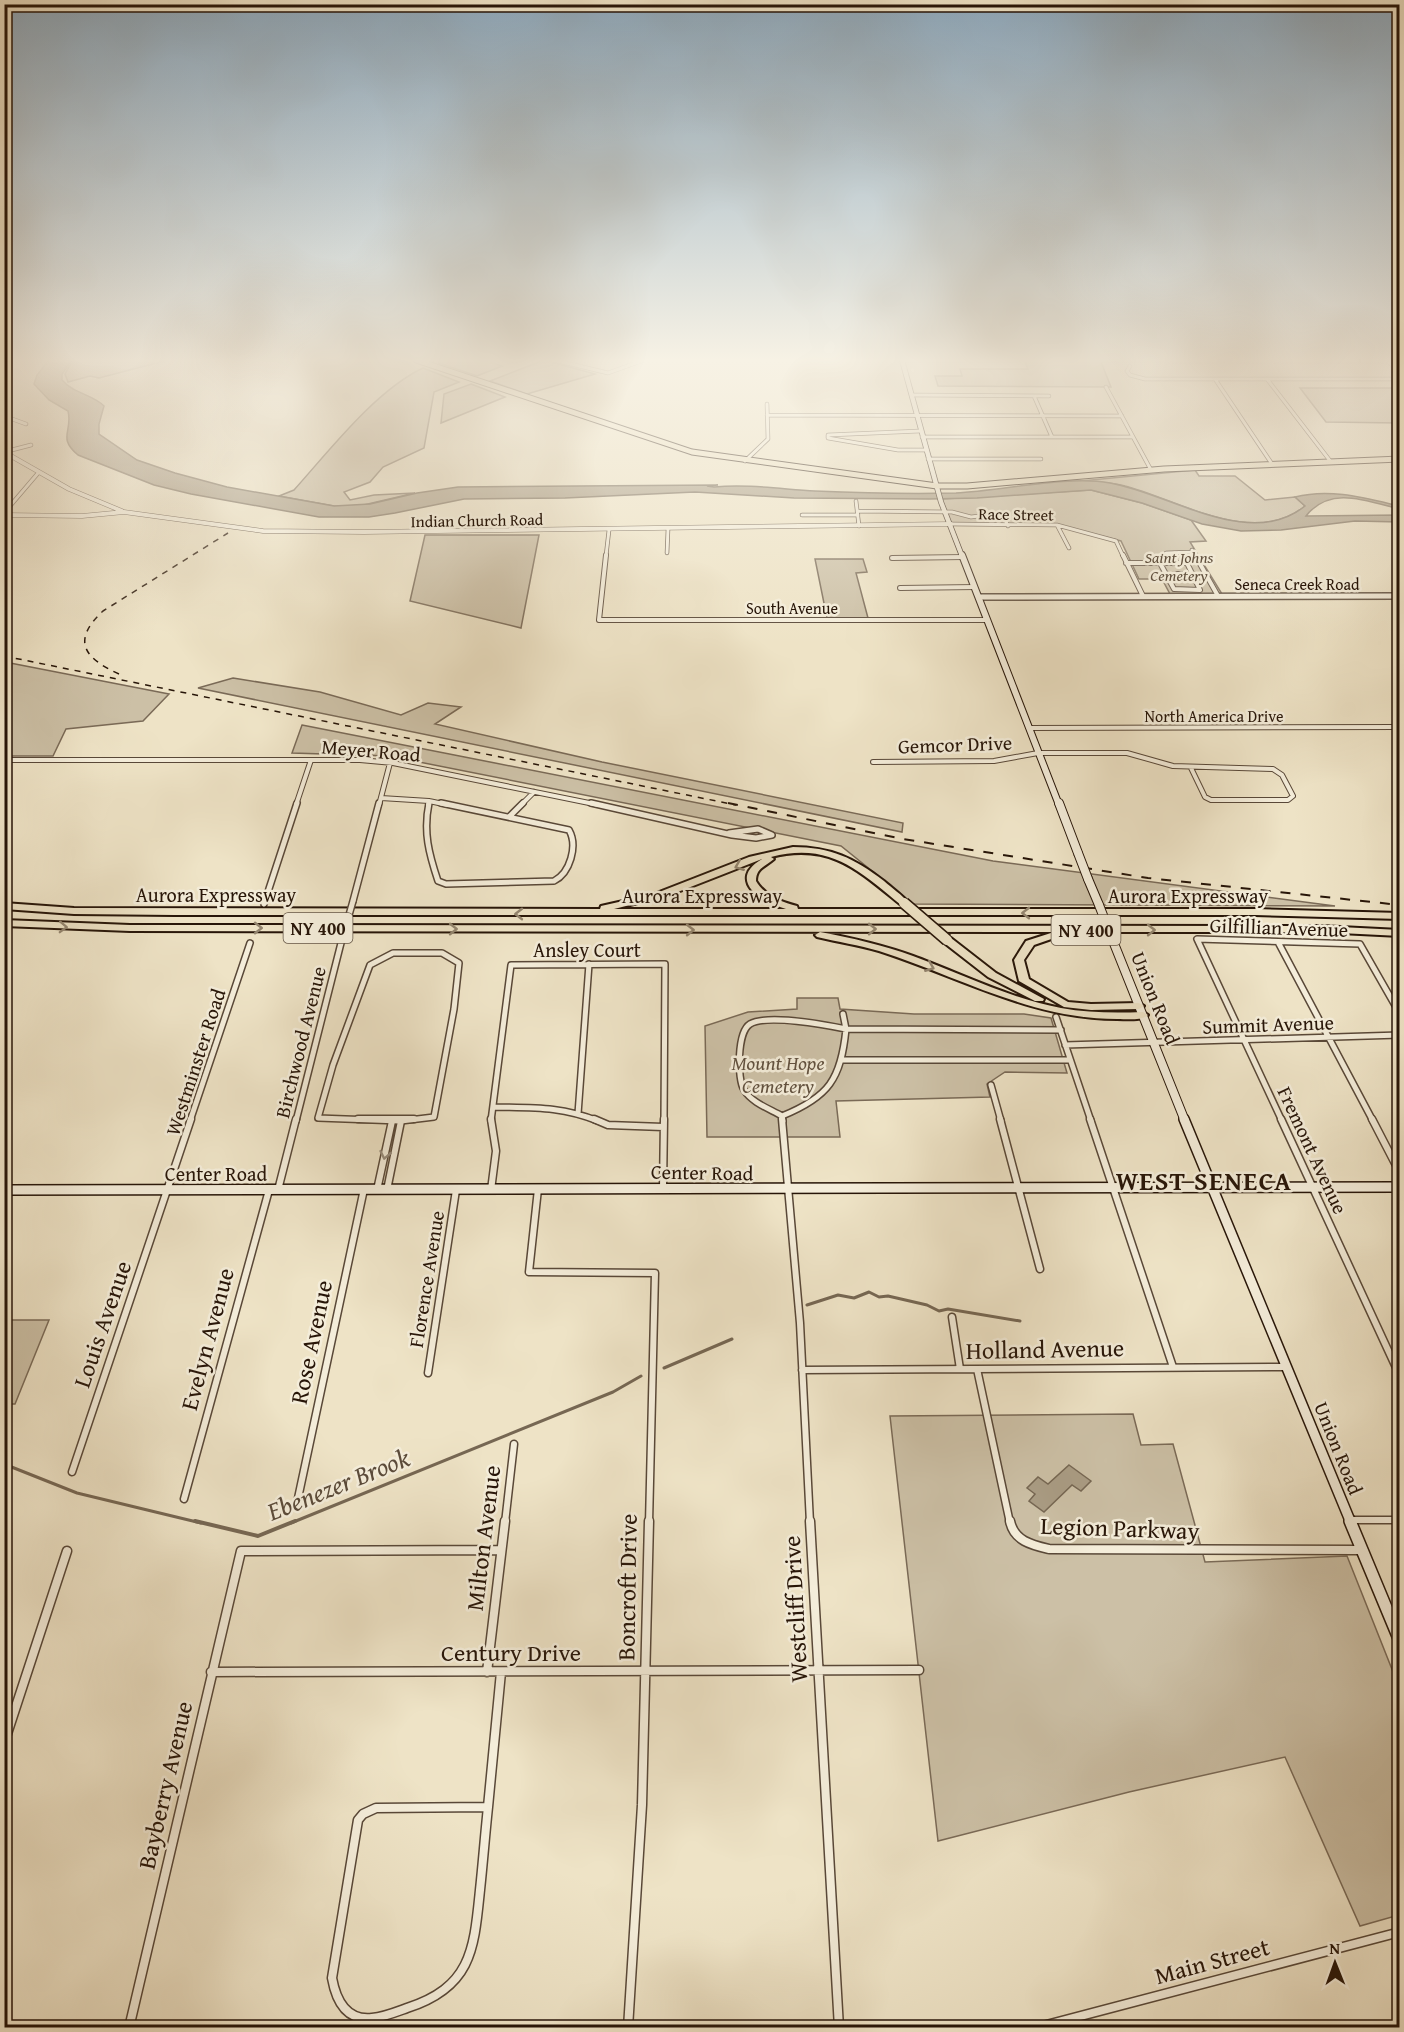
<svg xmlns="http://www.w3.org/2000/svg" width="1404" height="2032" viewBox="0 0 1404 2032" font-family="'Gentium Book Plus',serif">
	<rect width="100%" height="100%" fill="#eee3c6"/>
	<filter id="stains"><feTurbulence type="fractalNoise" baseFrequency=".00333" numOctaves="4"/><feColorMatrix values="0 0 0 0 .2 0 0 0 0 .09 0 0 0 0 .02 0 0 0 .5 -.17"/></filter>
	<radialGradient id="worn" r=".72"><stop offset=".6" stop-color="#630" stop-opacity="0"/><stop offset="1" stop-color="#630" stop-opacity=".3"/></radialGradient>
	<path fill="#ccc0a6" stroke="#7a6a57" stroke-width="1.5" d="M 73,360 L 168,360 L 99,378 L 90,376 L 68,382 L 65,374 Z
		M 430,360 L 483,360 L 502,366 L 477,376 Z
		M 544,360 L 595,374 L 527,394 L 490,381 Z
		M 1024,360 L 1172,360 L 1174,362 L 1101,362 L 1111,387 L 938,386 L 935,376 L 962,376 L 960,369 L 1028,369 Z
		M 423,368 L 459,382 L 434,392 L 424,448 L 383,467 L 370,482 L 344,492 L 350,500 L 374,495 L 415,493 L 355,507 L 334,506 L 279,496 L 294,490 C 329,451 376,390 423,368 Z
		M 471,384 L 505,397 L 441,423 L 444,394 Z
		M 1300,388 L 1399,388 L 1399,423 L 1326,422 Z
		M 1195,470 L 1199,476 L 1235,476 L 1265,500 L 1295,497 L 1305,506 C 1253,548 1179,500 1125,486 C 1104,480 1082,483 1060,483 Z
		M 1091,490 L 1142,503 L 1191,520 L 1206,541 L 1190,542 L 1222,594 L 1170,594 L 1162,579 L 1139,579 L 1121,541 L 1057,525 L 951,524 L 942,499 Z
		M 425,535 L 539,535 L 521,628 L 410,601 Z
		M 815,559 L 863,559 L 867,572 L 856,573 L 868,618 L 827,618 Z
		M 5,662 L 169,694 L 143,721 L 66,729 L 53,756 L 5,756 Z
		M 233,678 L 320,692 L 401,715 L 428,703 L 461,707 L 435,724 L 602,762 L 903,823 L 902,832 L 198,688 Z
		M 302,725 L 993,861 L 1335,906 L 913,904 L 841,846 L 389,756 L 292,753 Z
		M 797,998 L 838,998 L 840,1009 L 914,1014 L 1024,1014 L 1051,1018 L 1067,1073 L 1005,1072 L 987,1084 L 990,1097 L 836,1101 L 840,1137 L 707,1137 L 705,1026 L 748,1012 L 797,1009 Z
		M 5,1320 L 49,1320 L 15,1404 L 5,1404 Z
		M 1133,1414 L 1141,1445 L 1173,1444 L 1205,1562 L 1347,1556 L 1399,1687 L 1399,1915 L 1360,1926 L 1285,1757 L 1129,1792 L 938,1841 L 890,1416 Z"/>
	<path fill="#aa9d85" stroke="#766753" stroke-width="1.5" d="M 49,360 L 72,360 L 62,374 L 62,380 C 74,394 92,394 104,406 L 99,424 L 99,434 L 137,460 L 175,473 L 227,487 L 334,506 L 370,504 L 417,493 L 458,487 L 718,485 L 707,486 L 714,487 C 748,484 781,489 815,491 C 861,493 909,494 956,493 C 1002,491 1067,475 1110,483 C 1169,493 1250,551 1305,506 L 1295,497 C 1330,488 1365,498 1399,506 L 1399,509 C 1367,501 1330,485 1306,516 L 1399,515 L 1399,522 L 1355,521 L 1281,530 L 1241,531 L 1202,524 L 1142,503 L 1091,490 L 977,498 L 929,499 L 794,498 L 695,492 L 565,498 L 464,499 L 395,513 L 369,517 L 319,517 L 191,494 L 154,485 L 78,455 C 57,438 73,431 68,411 L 49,400 L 34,384 L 37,375 Z
		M 1069,1465 L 1091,1481 L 1081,1491 L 1072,1485 L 1044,1512 L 1029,1501 L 1035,1494 L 1027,1488 L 1038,1477 L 1048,1484 Z"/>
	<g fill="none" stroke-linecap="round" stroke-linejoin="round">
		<path stroke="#766753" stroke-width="3" d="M 807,1305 L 838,1295 L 854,1298 L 869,1292 L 879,1297 L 888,1296 L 927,1305 L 939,1311 L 948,1309 L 1020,1321
			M 664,1368 L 732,1339
			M 4,1464 L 77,1493 L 201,1523
			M 291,1523 L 613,1392 L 641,1376"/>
		<path stroke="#766753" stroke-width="4" d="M 195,1521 L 258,1536 L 295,1521"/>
		<g stroke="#594838" stroke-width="4.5">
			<path id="minor-far4" d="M 554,360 L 608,373 L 644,360
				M 902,360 L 1018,360
				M 1168,361 L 1400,361
				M 1388,361 L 1400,374
				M 1130,366 L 1127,371 L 1130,375 L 1145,379 L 1400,379
				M 1215,379 L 1272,464
				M 1267,379 L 1331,462
				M 1106,387 L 1151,470
				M 912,395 L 1049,396
				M 1034,396 L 1052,437
				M 4,406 L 6,404
				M 767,415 L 1122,416
				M 4,416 L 26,424
				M 920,431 L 828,435 L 828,438 L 898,450 L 926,450
				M 922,437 L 1133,437
				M 4,452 L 31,445
				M 928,459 L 1041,459
				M 745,461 L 768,439 L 767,404
				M 856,501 L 859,526
				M 857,511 L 952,512 L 971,517 L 995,514 L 1004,517 L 1008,526
				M 4,513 L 39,472
				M 802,515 L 858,515
				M 951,524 L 1057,525 L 1116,541 L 1123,556
				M 1057,525 L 1069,548
				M 1192,550 L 1195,556
				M 667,553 L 668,529
				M 606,556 L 609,530
				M 1168,556 L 1166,553 L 1193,552"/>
		</g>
		<g stroke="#594838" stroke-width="6">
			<path id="minor-far3" d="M 606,555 L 599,620 L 987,620
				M 1123,555 L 1143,596
				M 1167,555 L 1173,563
				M 1195,555 L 1218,596
				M 892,558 L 963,557
				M 1126,563 L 1160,563
				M 1160,563 L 1187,563 L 1200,590 L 1174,589 Z
				M 1167,576 L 1178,574 L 1207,577
				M 900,588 L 975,587
				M 1029,728 L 1400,727
				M 4,760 L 360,760 L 393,763 L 599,805
				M 873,762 L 994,761 L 1038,753 L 1127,753 L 1173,766 L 1273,769 L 1282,775 L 1293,796 L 1288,800 L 1211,800 L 1205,797 L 1191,768
				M 381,798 L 429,801
				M 429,801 L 448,805
				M 296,805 L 311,760
				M 379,805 L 390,763
				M 428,805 L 429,801
				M 521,805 L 534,792"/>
		</g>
		<g stroke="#594838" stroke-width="8">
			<path id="minor-far2" d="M 429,803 C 423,832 429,854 438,881 L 446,884 L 554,881 C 570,873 578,846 569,830 L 441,803
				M 591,803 L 732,835 L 756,838 L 772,835 L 758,829 L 729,833
				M 509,817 L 523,803
				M 353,901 L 379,803
				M 264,904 L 297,803
				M 1278,942 L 1373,1121
				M 1056,1017 L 1091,1121
				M 1065,1045 L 1400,1035
				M 842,1060 L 1070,1060
				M 991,1085 L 1001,1121
				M 493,1107 C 533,1108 560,1106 598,1121
				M 578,1114 L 589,964
				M 782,1116 C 770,1109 752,1103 744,1090 C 737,1079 737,1032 750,1024 C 767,1014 826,1025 846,1029 L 843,1014
				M 190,1121 L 250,943
				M 296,1121 L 341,943
				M 400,1121 L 318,1118 L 333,1065 L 370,965 L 393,953 L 442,953 L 459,963 L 454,1009 L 434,1117 L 401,1121
				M 491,1121 L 511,965 L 665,964 L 664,1121
				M 783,1121 L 782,1116 C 829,1097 841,1079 846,1029 L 1061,1030
				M 1282,1121 L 1197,939 L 1360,944 L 1400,1014"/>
		</g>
		<g stroke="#594838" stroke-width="9">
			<path id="minor-far1" d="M 358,1119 L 414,1119
				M 594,1119 L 608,1125 L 663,1127
				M 782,1119 L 800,1323 L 810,1523
				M 1000,1119 L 1040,1269
				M 1090,1119 L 1173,1367
				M 1281,1119 L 1400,1376
				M 1372,1119 L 1400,1173
				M 663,1188 L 664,1119
				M 538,1189 L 529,1272 L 655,1273 L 649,1523
				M 278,1190 L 296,1119
				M 377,1190 L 392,1121
				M 387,1190 L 401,1121
				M 491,1190 L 496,1151 L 491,1119
				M 952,1317 L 960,1369
				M 977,1369 L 1010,1523
				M 802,1370 L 1287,1367
				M 428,1373 L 456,1190
				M 72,1472 L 191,1119
				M 184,1499 L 269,1190
				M 297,1503 L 364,1189
				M 1350,1520 L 1400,1520
				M 505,1523 L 514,1444"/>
		</g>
		<g stroke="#594838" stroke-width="11">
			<path id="minor" d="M 810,1521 L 839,2028
				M 1010,1521 C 1014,1541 1032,1545 1049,1549 L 1360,1550
				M 211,1672 L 919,1670
				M 487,1672 L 505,1521
				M 4,1743 L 67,1551
				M 488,1807 C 485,1835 483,1862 480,1890 C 474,1949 472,1987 407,2008 C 396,2012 384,2017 372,2018 C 346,2021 336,2000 332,1978 L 358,1820 L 363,1814 L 376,1808 Z
				M 488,1807 L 501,1672
				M 129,2028 L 241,1551 L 501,1550
				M 628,2028 L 642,1805 L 649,1521
				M 1035,2028 L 1400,1932"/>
		</g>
		<g stroke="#594838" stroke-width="5">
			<path id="tertiary-far1" d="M 4,452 L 69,489 L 122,511
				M 4,515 L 82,516 L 124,512 L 263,531 L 364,532 L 951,524"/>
		</g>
		<g stroke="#594838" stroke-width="8">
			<path id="tertiary" d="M 979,597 L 1400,596"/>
		</g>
		<g stroke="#271508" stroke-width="6">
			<path id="secondary-far4" d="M 902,360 L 941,502 L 962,556"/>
		</g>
		<g stroke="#271508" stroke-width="8">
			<path id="secondary-far3" d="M 962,555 L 1059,805"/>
		</g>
		<g stroke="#271508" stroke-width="10">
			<path id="secondary-far2" d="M 1059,803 L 1078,853
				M 1088,879 L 1099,905
				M 1113,941 L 1185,1121"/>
		</g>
		<g stroke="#271508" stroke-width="12">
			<path id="secondary-far1" d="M 1184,1119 L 1351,1523
				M 4,1190 L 1400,1187"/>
		</g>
		<g stroke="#271508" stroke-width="14">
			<path id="secondary" d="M 1350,1521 L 1400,1641"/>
		</g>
		<g stroke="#271508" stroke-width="7">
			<path id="primary" d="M 416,360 L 692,452 L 937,486 L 967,486 L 1164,469 L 1400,459"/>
		</g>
		<g stroke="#271508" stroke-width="4">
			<path id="motorway" d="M 793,847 C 831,847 854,858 884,881 C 892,888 902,895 909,903 L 907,905 L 901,905 C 858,870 830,842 771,857 L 774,859 C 765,867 756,868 756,881 C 765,896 781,902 797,906 L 798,909 L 1255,909 L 1400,913 L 1400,919 L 1255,915 L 174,915 L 74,914 L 4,909 L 4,903 L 74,908 L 600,909 L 601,906 L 654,894 L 749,857 ZM 762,859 C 726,880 762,903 786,909 L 614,909 L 670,895 Z
				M 4,920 L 130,925 L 1320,926 L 1400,930 L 1400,936 L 1320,932 L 1060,932 L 1062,934 L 1060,936 L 1034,945 L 1024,960 L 1029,979 L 1068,1002 L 1091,1004 L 1139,1003 L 1144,1006 L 1139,1009 L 1091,1010 L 1064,1007 L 1019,981 L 1014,960 L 1026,941 L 1054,932 L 130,931 L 4,926 Z
				M 820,932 C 852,938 883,945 913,956 C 962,974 1009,998 1061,1008 C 1088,1013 1116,1013 1143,1012 L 1148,1015 C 1141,1021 1127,1019 1117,1019 C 1031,1019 960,977 879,951 C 859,945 838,942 817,937 L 815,935 Z
				M 947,937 L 951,938 L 996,973 L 1044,999 L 1043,1001 L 1035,1001 L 988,977 L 943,942 L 942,940 Z"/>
		</g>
		<use href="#minor-far4" stroke="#f4edda" stroke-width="3"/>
		<use href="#minor-far3" stroke="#f4edda" stroke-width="4"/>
		<use href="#minor-far2" stroke="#f4edda" stroke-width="5"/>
		<use href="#minor-far1" stroke="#f4edda" stroke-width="6"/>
		<use href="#minor" stroke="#f4edda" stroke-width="8"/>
		<use href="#tertiary-far1" stroke="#f4edda" stroke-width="4"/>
		<use href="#tertiary" stroke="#f4edda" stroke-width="5"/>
		<use href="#secondary-far4" stroke="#f4edda" stroke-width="4.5"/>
		<use href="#secondary-far3" stroke="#f4edda" stroke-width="6"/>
		<use href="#secondary-far2" stroke="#f4edda" stroke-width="8"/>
		<use href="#secondary-far1" stroke="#f4edda" stroke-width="9"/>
		<use href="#secondary" stroke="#f4edda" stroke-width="11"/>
		<use href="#primary" stroke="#eee3c6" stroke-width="5"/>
		<use href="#motorway" fill="#eee3c6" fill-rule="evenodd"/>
		<path stroke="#271508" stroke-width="1.5" stroke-dasharray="6 6" stroke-linecap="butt" d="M 4,656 L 736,805
			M 119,674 C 84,658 71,641 103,611 L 228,533"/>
		<path stroke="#271508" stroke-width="2" stroke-dasharray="10 10" stroke-linecap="butt" d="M 728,803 L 903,839 L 1148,878 L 1400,905"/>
		<g stroke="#594838" stroke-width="8" stroke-linecap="butt">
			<path id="minor-bridge" d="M 341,943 L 353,901"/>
		</g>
		<g stroke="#271508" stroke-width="10" stroke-linecap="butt">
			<path id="secondary-bridge" d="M 1078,853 L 1088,879
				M 1099,905 L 1113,941"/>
		</g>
		<g stroke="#271508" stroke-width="13" stroke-linecap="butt">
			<path id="motorway-bridge" d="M 904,903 L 947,940"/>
		</g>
		<use href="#minor-bridge" stroke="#f4edda" stroke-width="5"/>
		<use href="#secondary-bridge" stroke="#f4edda" stroke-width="8"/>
		<use href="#motorway-bridge" stroke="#eee3c6" stroke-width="10"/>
	</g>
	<defs><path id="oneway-chevron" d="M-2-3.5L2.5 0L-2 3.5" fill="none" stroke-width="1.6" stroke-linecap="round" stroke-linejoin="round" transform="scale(1.5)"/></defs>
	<g stroke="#948670">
		<use href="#oneway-chevron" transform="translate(739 866) rotate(158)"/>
		<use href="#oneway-chevron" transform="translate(1026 913) rotate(180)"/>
		<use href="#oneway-chevron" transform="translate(519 914) rotate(-180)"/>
		<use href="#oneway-chevron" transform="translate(63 927) rotate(2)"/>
		<use href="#oneway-chevron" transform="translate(258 928)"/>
		<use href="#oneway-chevron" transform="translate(453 929)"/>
		<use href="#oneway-chevron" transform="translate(872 929)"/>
		<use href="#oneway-chevron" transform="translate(690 930)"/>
		<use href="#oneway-chevron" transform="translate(1151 930)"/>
		<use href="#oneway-chevron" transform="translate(930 967) rotate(22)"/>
	</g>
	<use stroke="#988c7c" href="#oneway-chevron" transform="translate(385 1155) rotate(102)"/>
	<linearGradient id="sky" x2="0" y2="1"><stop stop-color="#8fabc0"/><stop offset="0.56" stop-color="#f7f2e5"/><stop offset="1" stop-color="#f7f2e5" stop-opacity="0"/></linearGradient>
	<rect width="1404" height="644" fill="url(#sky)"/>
	<g text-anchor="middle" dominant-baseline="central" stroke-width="5" stroke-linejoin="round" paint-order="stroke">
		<g font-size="16" fill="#271508" stroke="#f4edda">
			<text transform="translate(1016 514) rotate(1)">Race Street</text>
			<text transform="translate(477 520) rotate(-1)">Indian Church Road</text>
			<text x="1297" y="584">Seneca Creek Road</text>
			<text x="792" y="608">South Avenue</text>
			<text x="1214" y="716">North America Drive</text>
		</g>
		<g font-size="16" font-style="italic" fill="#61513f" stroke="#f4edda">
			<text x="1179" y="557">Saint Johns<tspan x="1179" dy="18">Cemetery</tspan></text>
		</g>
		<g fill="#f4edda" stroke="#645647" stroke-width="1.5">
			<rect x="283.5" y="913" width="69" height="30" rx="4.5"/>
			<rect x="1051.5" y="915" width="69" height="30" rx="4.5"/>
		</g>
		<g font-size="18" font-weight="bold" fill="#271508">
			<text x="318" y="928">NY 400</text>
			<text x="1086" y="930">NY 400</text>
		</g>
		<g font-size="20" fill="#271508" stroke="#f4edda">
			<text transform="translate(955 744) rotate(-2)">Gemcor Drive</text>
			<text transform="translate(371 750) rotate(5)">Meyer Road</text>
			<text x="216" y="894">Aurora Expressway</text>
			<text x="702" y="895">Aurora Expressway</text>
			<text x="1188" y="895">Aurora Expressway</text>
			<text transform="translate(1279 927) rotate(2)">Gilfillian Avenue</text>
			<text x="587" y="949">Ansley Court</text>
			<text transform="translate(1156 998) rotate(68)">Union Road</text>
			<text transform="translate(1268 1024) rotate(-2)">Summit Avenue</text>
			<text transform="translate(300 1042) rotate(-76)">Birchwood Avenue</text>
			<text transform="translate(195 1062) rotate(-72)">Westminster Road</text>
			<text transform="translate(1313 1150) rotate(65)">Fremont Avenue</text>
			<text transform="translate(702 1172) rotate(1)">Center Road</text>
			<text x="216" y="1173">Center Road</text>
			<text transform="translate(426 1279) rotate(-81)">Florence Avenue</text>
			<text transform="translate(1339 1448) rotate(68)">Union Road</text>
		</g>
		<g font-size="20" font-style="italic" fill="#61513f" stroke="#f4edda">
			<text x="778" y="1062">Mount Hope<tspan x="778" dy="23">Cemetery</tspan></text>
		</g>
		<g font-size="24" fill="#271508" stroke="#f4edda">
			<text transform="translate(102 1324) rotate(-71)">Louis Avenue</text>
			<text transform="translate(207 1339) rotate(-75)">Evelyn Avenue</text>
			<text transform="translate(311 1342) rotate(-78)">Rose Avenue</text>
			<text transform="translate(1045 1349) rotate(-1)">Holland Avenue</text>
			<text transform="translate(1120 1528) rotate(2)">Legion Parkway</text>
			<text transform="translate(483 1538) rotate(-83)">Milton Avenue</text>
			<text transform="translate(627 1587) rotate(-89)">Boncroft Drive</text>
			<text transform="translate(795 1609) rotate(-93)">Westcliff Drive</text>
			<text x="511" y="1652">Century Drive</text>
			<text transform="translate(165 1785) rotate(-77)">Bayberry Avenue</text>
			<text transform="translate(1212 1961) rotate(-15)">Main Street</text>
		</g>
		<g font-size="26" font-weight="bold" letter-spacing="1.5" fill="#271508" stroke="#f4edda">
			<text x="1204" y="1180">WEST SENECA</text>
		</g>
		<g font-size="26" font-style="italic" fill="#5b4b3a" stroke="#f4edda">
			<text transform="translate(338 1484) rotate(-22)">Ebenezer Brook</text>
		</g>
	</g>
	<rect width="1404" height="2032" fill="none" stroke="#eee3c6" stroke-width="24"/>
	<rect x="6" y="6" width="1392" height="2020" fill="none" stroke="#271508" stroke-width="3"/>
	<rect x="12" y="12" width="1380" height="2008" fill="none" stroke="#271508" stroke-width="1.5"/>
	<g transform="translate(1335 1963) rotate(359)" stroke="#f4edda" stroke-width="4.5" paint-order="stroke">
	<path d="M0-4.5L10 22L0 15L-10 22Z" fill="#271508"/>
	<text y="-9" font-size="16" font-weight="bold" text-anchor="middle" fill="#271508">N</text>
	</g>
	<rect width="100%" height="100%" filter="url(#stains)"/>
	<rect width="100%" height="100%" fill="url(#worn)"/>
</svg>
